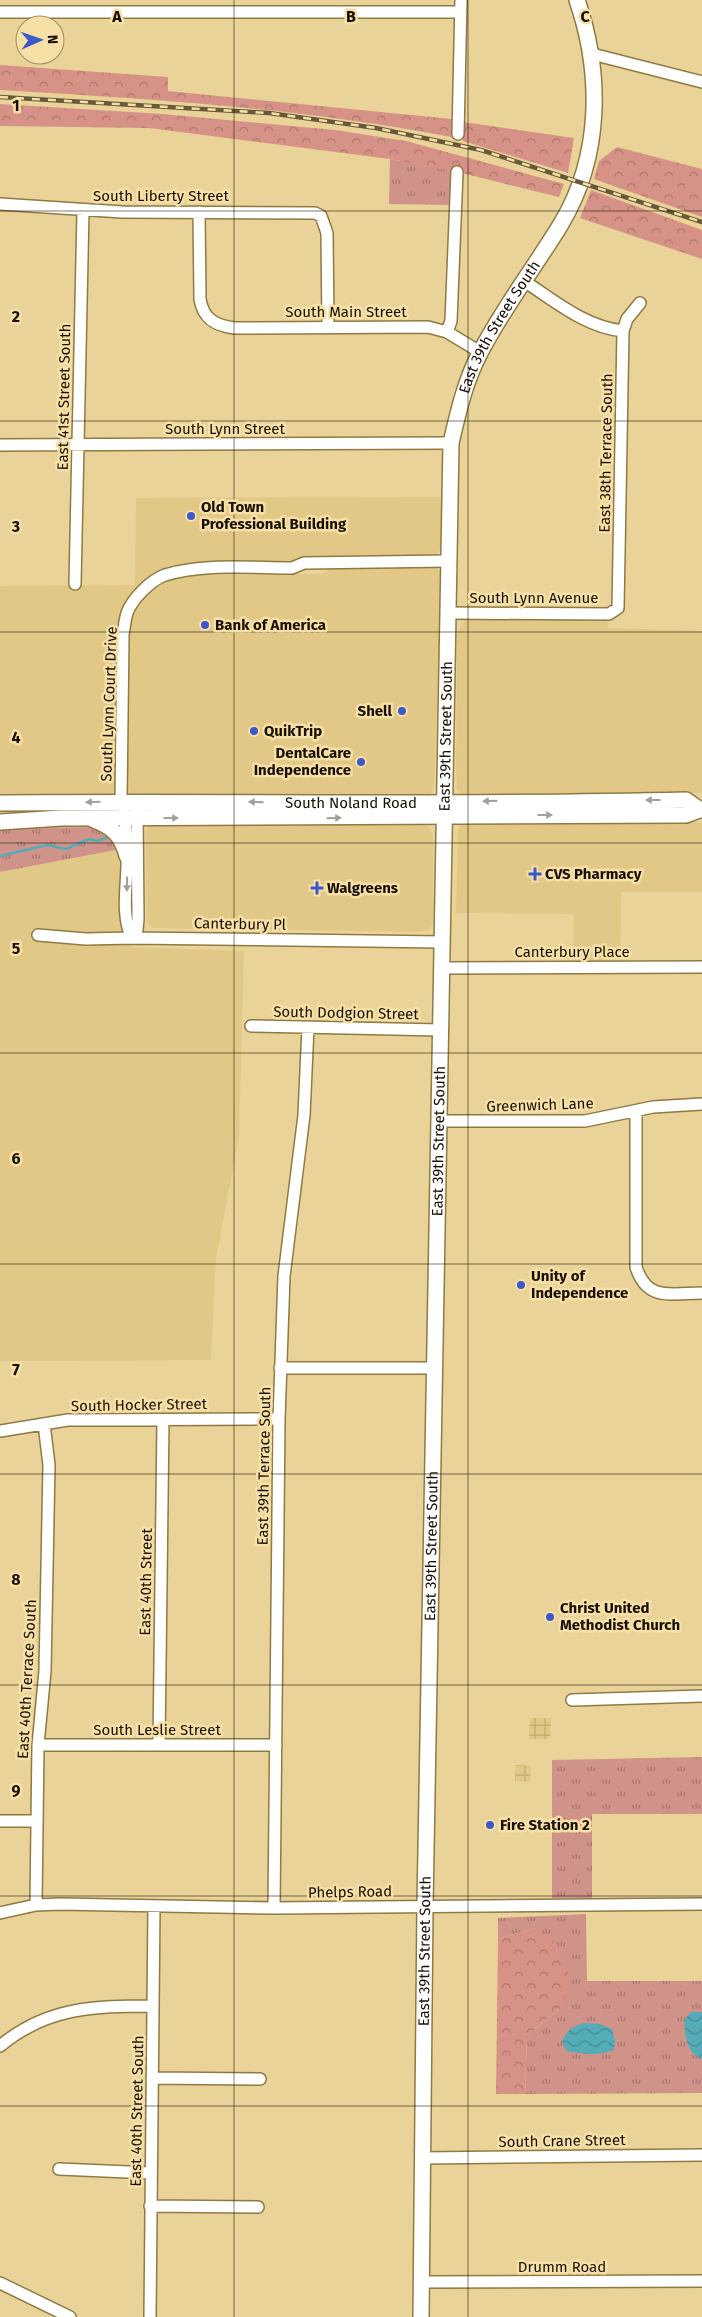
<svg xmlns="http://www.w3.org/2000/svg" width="702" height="2317" viewBox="0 0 702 2317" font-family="'Fira Sans',sans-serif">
	<defs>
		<pattern id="industrial-grid" width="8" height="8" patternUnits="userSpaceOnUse" patternTransform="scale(1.25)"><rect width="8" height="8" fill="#e2c887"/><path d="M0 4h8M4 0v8" fill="none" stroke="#c1ab73"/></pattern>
		<pattern id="grass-tufts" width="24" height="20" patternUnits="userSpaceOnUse" patternTransform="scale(1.25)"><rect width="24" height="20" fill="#d09389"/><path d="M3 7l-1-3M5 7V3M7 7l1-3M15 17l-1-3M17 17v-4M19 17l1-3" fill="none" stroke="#a8766e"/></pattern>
		<pattern id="forest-crowns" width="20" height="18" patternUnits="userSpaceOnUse" patternTransform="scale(1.25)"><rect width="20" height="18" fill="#d79287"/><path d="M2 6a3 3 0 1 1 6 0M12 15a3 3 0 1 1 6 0" fill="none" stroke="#ad766c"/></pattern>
		<pattern id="water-waves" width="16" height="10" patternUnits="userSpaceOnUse" patternTransform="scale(1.25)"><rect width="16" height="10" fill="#55acb9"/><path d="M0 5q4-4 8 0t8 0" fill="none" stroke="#458a94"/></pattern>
	</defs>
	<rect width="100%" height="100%" fill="#ead399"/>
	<path fill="#e2c887" d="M 443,497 L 443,546 L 438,553 L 433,555 L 304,556 L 288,563 L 193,563 L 159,572 L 139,588 L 148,594 L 164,583 L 193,575 L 322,574 L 332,567 L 428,565 L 436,567 L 440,571 L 442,578 L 434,785 L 432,792 L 426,795 L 59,797 L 0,793 L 0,586 L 135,585 L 136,498 Z
		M 471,617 L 607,620 L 608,628 L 702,631 L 702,793 L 462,794 L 457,790 L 456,769 L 457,635 L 465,619 Z
		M 474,820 L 702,822 L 702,892 L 621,892 L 620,961 L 574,963 L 574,914 L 456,913 L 458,829 L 462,822 Z
		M 419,822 L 428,825 L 433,835 L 433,924 L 429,930 L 419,932 L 151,928 L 147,922 L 146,832 L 151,824 Z
		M 121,849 L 121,929 L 133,947 L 244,951 L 239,1137 L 216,1258 L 211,1360 L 0,1361 L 0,872 Z"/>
	<path fill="url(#industrial-grid)" d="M 530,1718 L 551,1718 L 550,1739 L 529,1739 Z
		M 516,1765 L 531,1766 L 530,1782 L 515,1781 Z"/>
	<path fill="url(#grass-tufts)" d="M 390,159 L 451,170 L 450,205 L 389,204 Z
		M 91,827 L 110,832 L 121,849 L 0,872 L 0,828 Z
		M 702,1757 L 702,1814 L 592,1814 L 592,1898 L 552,1898 L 552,1760 Z
		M 586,1914 L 587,1981 L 702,1981 L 702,2093 L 525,2094 L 527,2035 L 563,2007 L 535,1928 L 498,1939 L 498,1918 Z"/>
	<path fill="url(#forest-crowns)" d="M 0,65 L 168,77 L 168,91 L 452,119 L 451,137 C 302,108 151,99 0,90 Z
		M 0,104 L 163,114 L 335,130 L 406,141 L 564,184 L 559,197 L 462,173 L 390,159 L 149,128 L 0,126 Z
		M 463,122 L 574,138 L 568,173 L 463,141 Z
		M 617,147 L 702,169 L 702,217 L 594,179 L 599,161 Z
		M 591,190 L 702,230 L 702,259 L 580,218 Z
		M 535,1928 L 557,1944 L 570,1977 L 563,2007 L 527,2035 L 525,2094 L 496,2094 L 498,1939 Z"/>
	<path fill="url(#water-waves)" d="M 691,2012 L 702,2012 L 702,2059 C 686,2053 685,2035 684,2020 Z
		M 584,2023 L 600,2024 L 612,2029 L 615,2041 L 614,2050 C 597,2056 584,2054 567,2051 L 562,2042 C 567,2030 572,2027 584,2023 Z"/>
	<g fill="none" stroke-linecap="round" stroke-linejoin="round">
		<path stroke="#55acb9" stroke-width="2.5" d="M 0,856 L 47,845 L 66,849 L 89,839 L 97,841 L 109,837"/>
		<g stroke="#8f7a42" stroke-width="14">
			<path id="minor" d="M 0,12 L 461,12
				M 592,54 L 702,82
				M 458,134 L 461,0
				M 0,204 L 122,212 L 315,213 L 321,216 L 327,233 L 328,327
				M 199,212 L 200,299 C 203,319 216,326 235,328 L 428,327 L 447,332 L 480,352
				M 524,281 C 555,301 585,327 623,331
				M 447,332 L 451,321 L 457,172
				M 0,445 L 451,443
				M 75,584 L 83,211
				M 449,613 L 609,614 L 618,608 L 623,331 L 627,319 L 640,303
				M 137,810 L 138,919 L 137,930 L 132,938 C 120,915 128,881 127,856 C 127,837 126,819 121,801 L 123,635 C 124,628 125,620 127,613 C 132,599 151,580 165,575 C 203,563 252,568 292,568 L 304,563 L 449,561
				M 38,935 L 86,939 L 132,938 L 442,942
				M 441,968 L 702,967
				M 251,1026 L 440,1030
				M 636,1111 L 636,1267 C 647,1302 671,1293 702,1293
				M 438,1121 L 585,1121 L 653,1107 L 702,1104
				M 280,1368 L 435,1368
				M 0,1431 L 68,1420 L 279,1419
				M 572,1700 L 702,1696
				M 38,1745 L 276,1745
				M 159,1745 L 163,1420
				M 0,1821 L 37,1821
				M 36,1905 L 38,1745 L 45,1671 L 49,1465 L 44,1424
				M 274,1908 L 279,1419 L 284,1276 L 304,1115 L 308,1027
				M 0,1913 L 36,1905 L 60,1904 L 274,1908 L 702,1904
				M 0,2046 C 47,2007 94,2006 153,2006
				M 152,2078 L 260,2079
				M 423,2158 L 702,2155
				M 59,2169 L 151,2173
				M 150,2206 L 258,2207
				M 422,2282 L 702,2281
				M 0,2283 L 70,2317
				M 150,2317 L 154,1906"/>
		</g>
		<g stroke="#8f7a42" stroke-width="18">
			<g id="major">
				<path id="s1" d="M 0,803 C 229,801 457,806 686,800 L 699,809"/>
				<path d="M 94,820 C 113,827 122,836 127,856"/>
				<path d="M 0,822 L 61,818 L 686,815 L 702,809"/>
				<path id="s2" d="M 421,2317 L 425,1906 L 451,443 C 458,413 465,381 480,353 C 503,308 535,267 561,224 C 602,156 602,73 577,0"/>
			</g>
		</g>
		<use href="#minor" stroke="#fff" stroke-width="11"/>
		<use href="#major" stroke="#fff" stroke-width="15"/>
		<g stroke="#67593a" stroke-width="4.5">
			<path id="rail" d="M 0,97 L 269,113 L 376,128 L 481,150 L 702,222"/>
		</g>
		<use href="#rail" stroke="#f7e0a6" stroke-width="2.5" stroke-dasharray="8" stroke-linecap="butt"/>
	</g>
	<defs><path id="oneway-solid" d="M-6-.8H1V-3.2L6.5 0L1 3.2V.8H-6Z" transform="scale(1.25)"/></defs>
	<g fill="#a39f99">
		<use href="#oneway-solid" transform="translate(653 800) rotate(180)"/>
		<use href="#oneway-solid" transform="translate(490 801) rotate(179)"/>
		<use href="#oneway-solid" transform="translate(93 802) rotate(179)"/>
		<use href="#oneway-solid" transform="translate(256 802) rotate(-179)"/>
		<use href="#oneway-solid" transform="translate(545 815)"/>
		<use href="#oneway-solid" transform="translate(171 818)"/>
		<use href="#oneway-solid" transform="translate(334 818) rotate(-1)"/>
		<use href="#oneway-solid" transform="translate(127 884) rotate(91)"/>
	</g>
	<path fill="none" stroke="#180f00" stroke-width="1" stroke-opacity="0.55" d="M 234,0 L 234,2317M 468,0 L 468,2317M 0,211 L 702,211M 0,421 L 702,421M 0,632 L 702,632M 0,843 L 702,843M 0,1053 L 702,1053M 0,1264 L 702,1264M 0,1474 L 702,1474M 0,1685 L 702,1685M 0,1896 L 702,1896M 0,2106 L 702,2106"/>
	<g fill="#3d58ca" stroke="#f7e0a6" stroke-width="2">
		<circle cx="191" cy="516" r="5"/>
		<circle cx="205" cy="625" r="5"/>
		<circle cx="402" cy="711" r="5"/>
		<circle cx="254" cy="731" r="5"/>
		<circle cx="361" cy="762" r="5"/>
		<path d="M532.5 866.5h5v5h5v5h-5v5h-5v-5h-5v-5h5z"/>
		<path d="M314.5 880.5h5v5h5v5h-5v5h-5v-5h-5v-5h5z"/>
		<circle cx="521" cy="1285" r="5"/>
		<circle cx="550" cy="1617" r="5"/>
		<circle cx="490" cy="1825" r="5"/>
	</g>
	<g text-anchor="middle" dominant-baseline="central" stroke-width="5" stroke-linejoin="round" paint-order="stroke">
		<g font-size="15" fill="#180f00" stroke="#f7e0a6">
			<text x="161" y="196">South Liberty Street</text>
			<text x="346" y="312">South Main Street</text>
			<text stroke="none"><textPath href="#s2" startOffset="2001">East 39th Street South</textPath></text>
			<text transform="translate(64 397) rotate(-89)">East 41st Street South</text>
			<text x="225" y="429">South Lynn Street</text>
			<text transform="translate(606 453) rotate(-89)">East 38th Terrace South</text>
			<text x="534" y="598">South Lynn Avenue</text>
			<text transform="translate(109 704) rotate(-88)">South Lynn Court Drive</text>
			<text stroke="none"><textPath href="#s2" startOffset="1581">East 39th Street South</textPath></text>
			<text stroke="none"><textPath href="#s1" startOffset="351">South Noland Road</textPath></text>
			<text transform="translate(240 924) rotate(1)">Canterbury Pl</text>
			<text x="572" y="952">Canterbury Place</text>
			<text transform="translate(346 1013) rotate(1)">South Dodgion Street</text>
			<text transform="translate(540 1105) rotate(-2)">Greenwich Lane</text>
			<text stroke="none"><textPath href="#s2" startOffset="1176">East 39th Street South</textPath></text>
			<text transform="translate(139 1405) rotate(-1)">South Hocker Street</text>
			<text transform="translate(264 1466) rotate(-89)">East 39th Terrace South</text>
			<text stroke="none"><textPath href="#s2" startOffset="771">East 39th Street South</textPath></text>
			<text transform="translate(146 1582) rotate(-89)">East 40th Street</text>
			<text transform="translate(27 1679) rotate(-87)">East 40th Terrace South</text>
			<text x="157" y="1730">South Leslie Street</text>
			<text transform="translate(350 1892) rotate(-1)">Phelps Road</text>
			<text stroke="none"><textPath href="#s2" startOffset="366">East 39th Street South</textPath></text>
			<text transform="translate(137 2111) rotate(-89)">East 40th Street South</text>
			<text transform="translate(562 2141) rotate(-1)">South Crane Street</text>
			<text x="562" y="2267">Drumm Road</text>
		</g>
		<g font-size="15" font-weight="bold" fill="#180f00" stroke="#f7e0a6" text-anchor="start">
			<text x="201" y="507">Old Town<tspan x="201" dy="17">Professional Building</tspan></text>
			<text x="215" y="625">Bank of America</text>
			<text x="392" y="711" text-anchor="end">Shell</text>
			<text x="264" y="731">QuikTrip</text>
			<text x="351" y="753" text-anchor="end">DentalCare<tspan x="351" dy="17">Independence</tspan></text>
			<text x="545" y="874">CVS Pharmacy</text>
			<text x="327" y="888">Walgreens</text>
			<text x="531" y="1276">Unity of<tspan x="531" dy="17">Independence</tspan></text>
			<text x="560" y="1608">Christ United<tspan x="560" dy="17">Methodist Church</tspan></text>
			<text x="500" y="1825">Fire Station 2</text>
		</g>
	</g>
	<g font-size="16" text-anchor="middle" font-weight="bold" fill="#180f00" stroke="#f7e0a6" stroke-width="5" stroke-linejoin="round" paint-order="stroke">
		<text x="117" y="22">A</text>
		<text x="351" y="22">B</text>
		<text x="585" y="22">C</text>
		<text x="16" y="111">1</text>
		<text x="16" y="322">2</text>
		<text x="16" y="532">3</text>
		<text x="16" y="743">4</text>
		<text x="16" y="954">5</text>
		<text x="16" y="1164">6</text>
		<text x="16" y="1375">7</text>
		<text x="16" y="1585">8</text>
		<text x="16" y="1796">9</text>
	</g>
	<g transform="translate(40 40) rotate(88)"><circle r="24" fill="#f7e0a6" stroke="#9e8c64"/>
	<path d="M0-4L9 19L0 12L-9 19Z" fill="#3d58ca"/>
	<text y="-8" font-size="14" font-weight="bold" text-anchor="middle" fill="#180f00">N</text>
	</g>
</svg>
